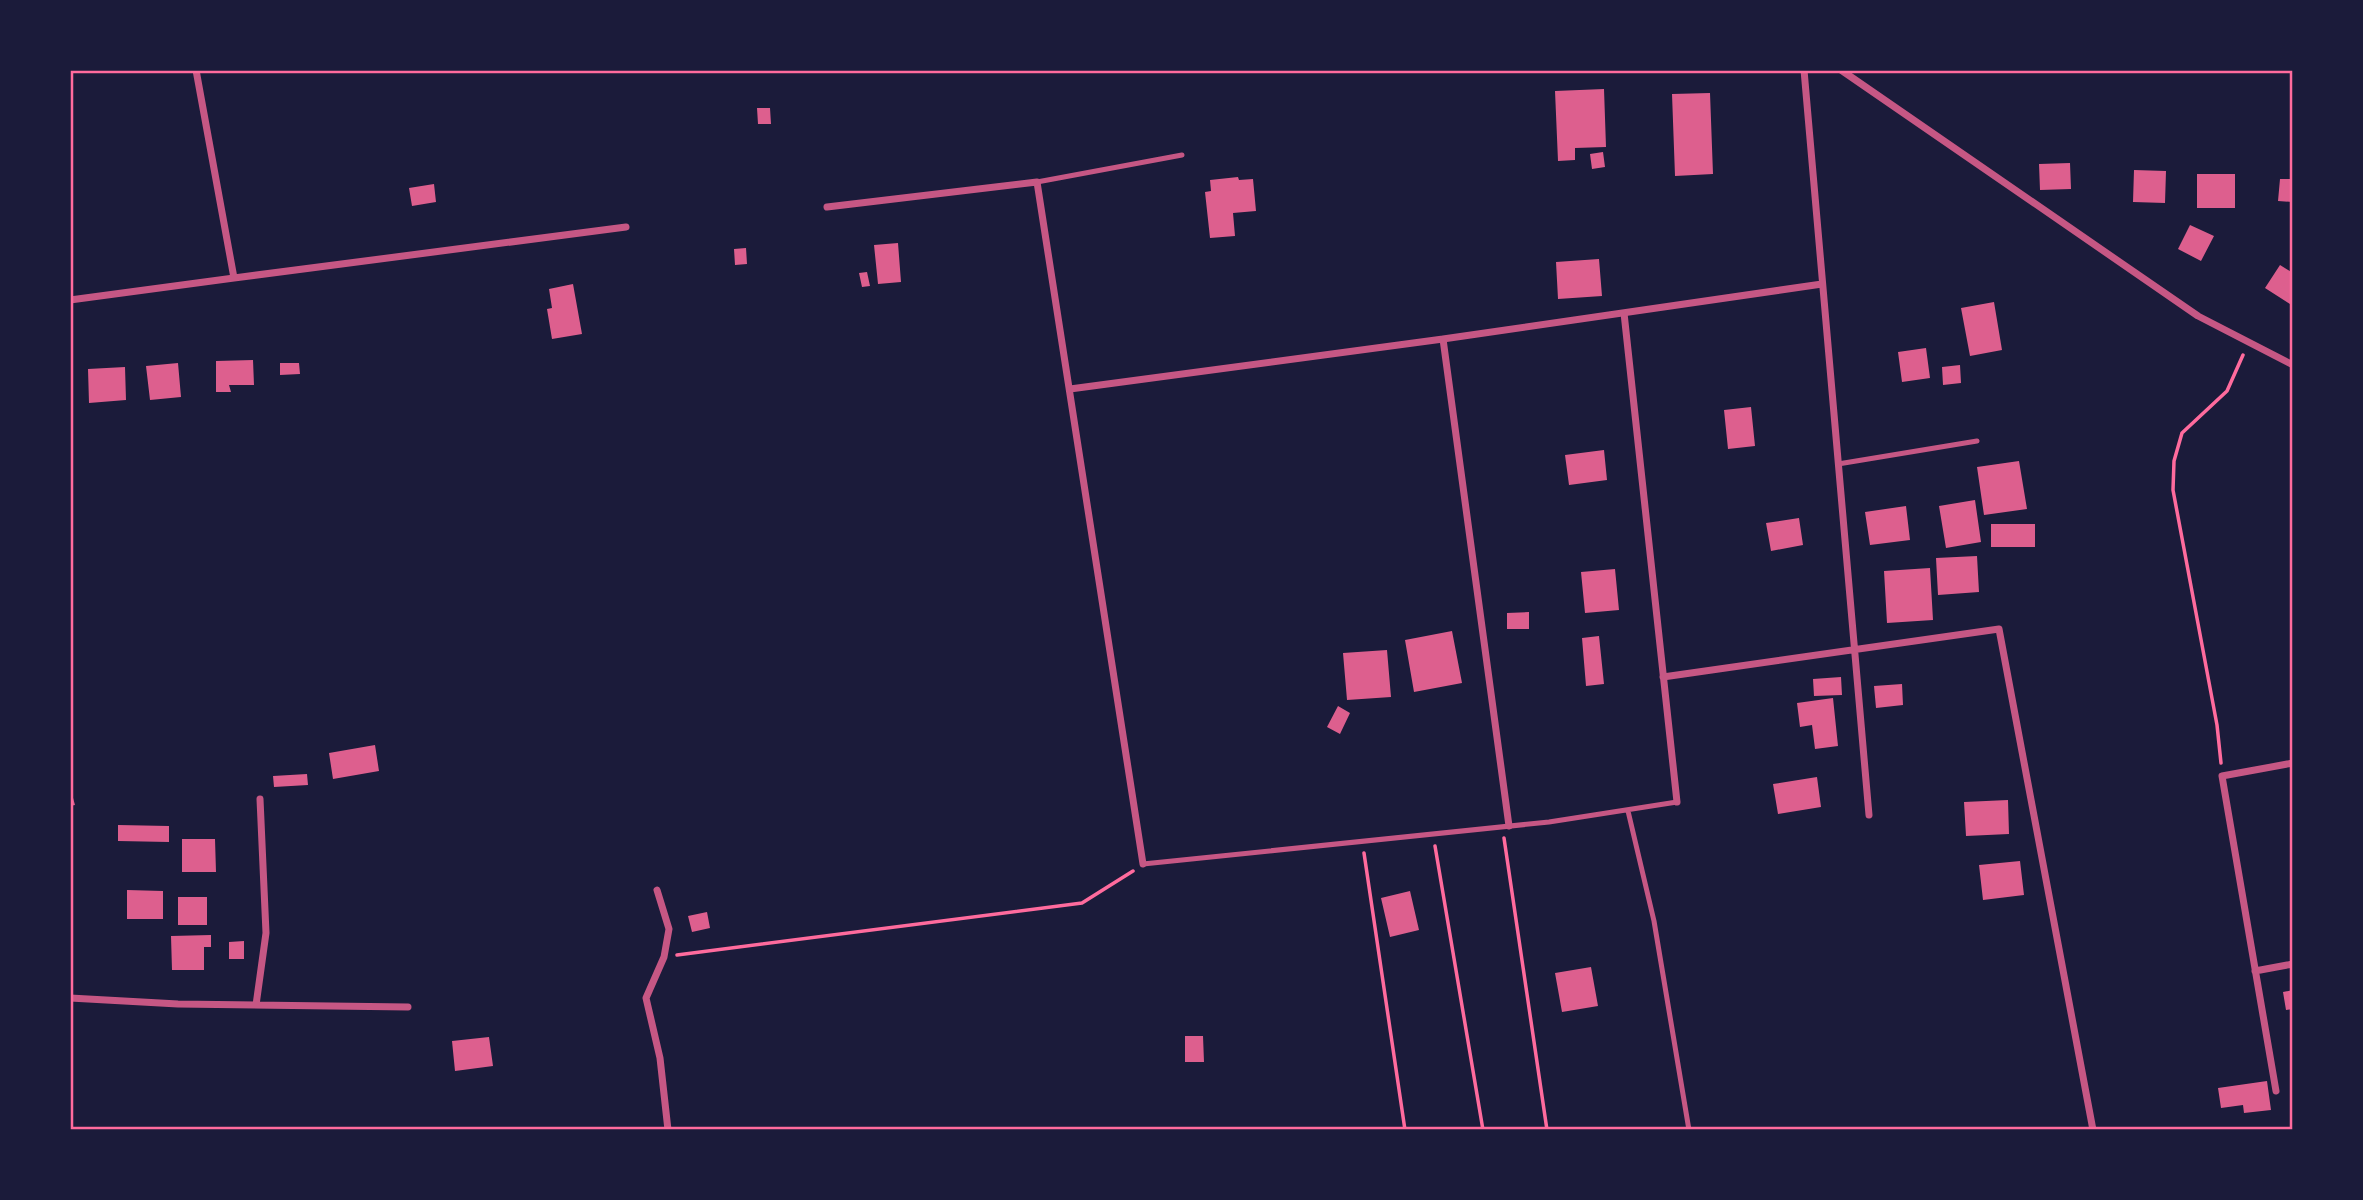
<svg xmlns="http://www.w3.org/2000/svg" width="2363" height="1200" viewBox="0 0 2363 1200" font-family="'Work Sans',sans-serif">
	<rect width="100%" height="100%" fill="#1b1b3a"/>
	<!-- building -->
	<path fill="#dd5f8e" d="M1604 89 1606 147 1575 148V160L1558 161 1555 91Z
		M1710 93 1713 174 1675 176 1672 94Z
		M757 108H770L771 124H758Z
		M1603 152 1605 167 1592 169 1590 154Z
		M2070 163 2071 189 2040 190 2039 164Z
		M2134 170 2166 171 2165 203 2133 202Z
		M2197 174H2235V208H2197Z
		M1238 177 1239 180 1253 179 1256 211 1233 213 1235 236 1210 238 1205 192 1211 191 1210 180Z
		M2280 179H2293V202L2278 201Z
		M434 184 436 202 412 206 409 188Z
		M2190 225 2214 236 2201 261 2178 249Z
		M898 243 901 282 878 284 874 245Z
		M746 248 747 264 735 265 734 249Z
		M1599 259 1602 296 1558 299 1556 262Z
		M2280 265 2293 273V300L2290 304 2265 288Z
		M867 272 870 286 862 287 859 273Z
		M573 284 582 334 552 339 547 309 552 308 549 289Z
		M1994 302 2002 350 1970 356 1961 308Z
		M1926 348 1930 378 1902 382 1898 352Z
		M253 360 254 385H229L231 392H216V361Z
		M178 363 181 397 150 400 146 366Z
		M280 363H299L300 374 280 375Z
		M1960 365 1961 383 1943 385 1942 367Z
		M125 367 126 400 89 403 88 369Z
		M1751 407 1755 446 1728 449 1724 410Z
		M1604 450 1607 480 1569 485 1565 455Z
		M2019 461 2027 509 1984 515 1977 467Z
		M1975 500 1981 542 1946 548 1939 506Z
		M1906 506 1910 540 1870 545 1865 512Z
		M1799 518 1803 545 1771 551 1766 523Z
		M1991 524H2035V547H1991Z
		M1977 556 1979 592 1938 595 1936 558Z
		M1930 568 1933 620 1887 623 1884 571Z
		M1615 569 1619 610 1585 613 1581 572Z
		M1529 612V629H1507V613Z
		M1452 631 1462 683 1414 692 1405 640Z
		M1599 636 1604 684 1586 686 1582 638Z
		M1387 650 1391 697 1347 700 1343 653Z
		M1841 677 1842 695 1814 696 1813 679Z
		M1902 684 1903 705 1876 708 1874 686Z
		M1833 698 1838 746 1815 749 1812 725 1800 727 1797 703Z
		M1338 706 1350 713 1340 734 1327 727Z
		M375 745 379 771 333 779 329 753Z
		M307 774 308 785 274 787 273 776Z
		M1817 777 1821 807 1778 814 1773 784Z
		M70 787 75 805 70 806Z
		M2008 800 2009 834 1966 836 1964 802Z
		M118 825 169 826V842L118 841Z
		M182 839H215L216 872H182Z
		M2020 861 2024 895 1983 900 1979 865Z
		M127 890 163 891V919H127Z
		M1410 891 1419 930 1390 937 1381 898Z
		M178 897H207V925H178Z
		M707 912 710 928 692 932 688 916Z
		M211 935V947H204V970H172L171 936Z
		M244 941V959H229V942Z
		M1591 967 1598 1006 1562 1012 1555 973Z
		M2293 990V1009L2286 1010 2283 992Z
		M1185 1036H1203L1204 1062H1185Z
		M489 1037 493 1066 455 1071 452 1041Z
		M2267 1081 2271 1110 2244 1113 2243 1105 2221 1108 2218 1088Z"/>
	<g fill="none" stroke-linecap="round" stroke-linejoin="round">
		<!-- path -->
		<path stroke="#ff6b9d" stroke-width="3.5" d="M2221 763 2217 725 2173 490 2174 461 2182 433 2227 391 2243 355
			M1504 838 1547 1130
			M1435 846 1483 1130
			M1364 853 1405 1130
			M677 955 1082 903 1133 871"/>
		<!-- service -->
		<path stroke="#c65784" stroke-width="5" d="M1037 182 1182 155
			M1838 464 1977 441
			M1628 811 1654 921 1689 1130
			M1143 864 1549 822 1677 802"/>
		<!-- minor -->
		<path stroke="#c65784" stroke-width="7" d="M196 70 234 278 626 227
			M1804 70 1869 815
			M1841 70 2198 316 2293 365
			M827 207 1037 182 1143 864
			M70 300 234 278
			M1624 313 1677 802
			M1443 339 1509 826
			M1070 389 1443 339 1822 284
			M1663 677 1999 629 2093 1130
			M657 890 669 929 664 957 646 998 660 1058 668 1130
			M2255 971 2293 964
			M70 998 178 1004 408 1007
			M256 1005 266 933 260 799
			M2276 1091 2222 776 2293 763"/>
	</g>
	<!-- border -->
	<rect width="2363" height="1200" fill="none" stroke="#1b1b3a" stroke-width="144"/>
	<rect x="72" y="72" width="2219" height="1056" fill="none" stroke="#ff6b9d" stroke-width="2.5"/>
</svg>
